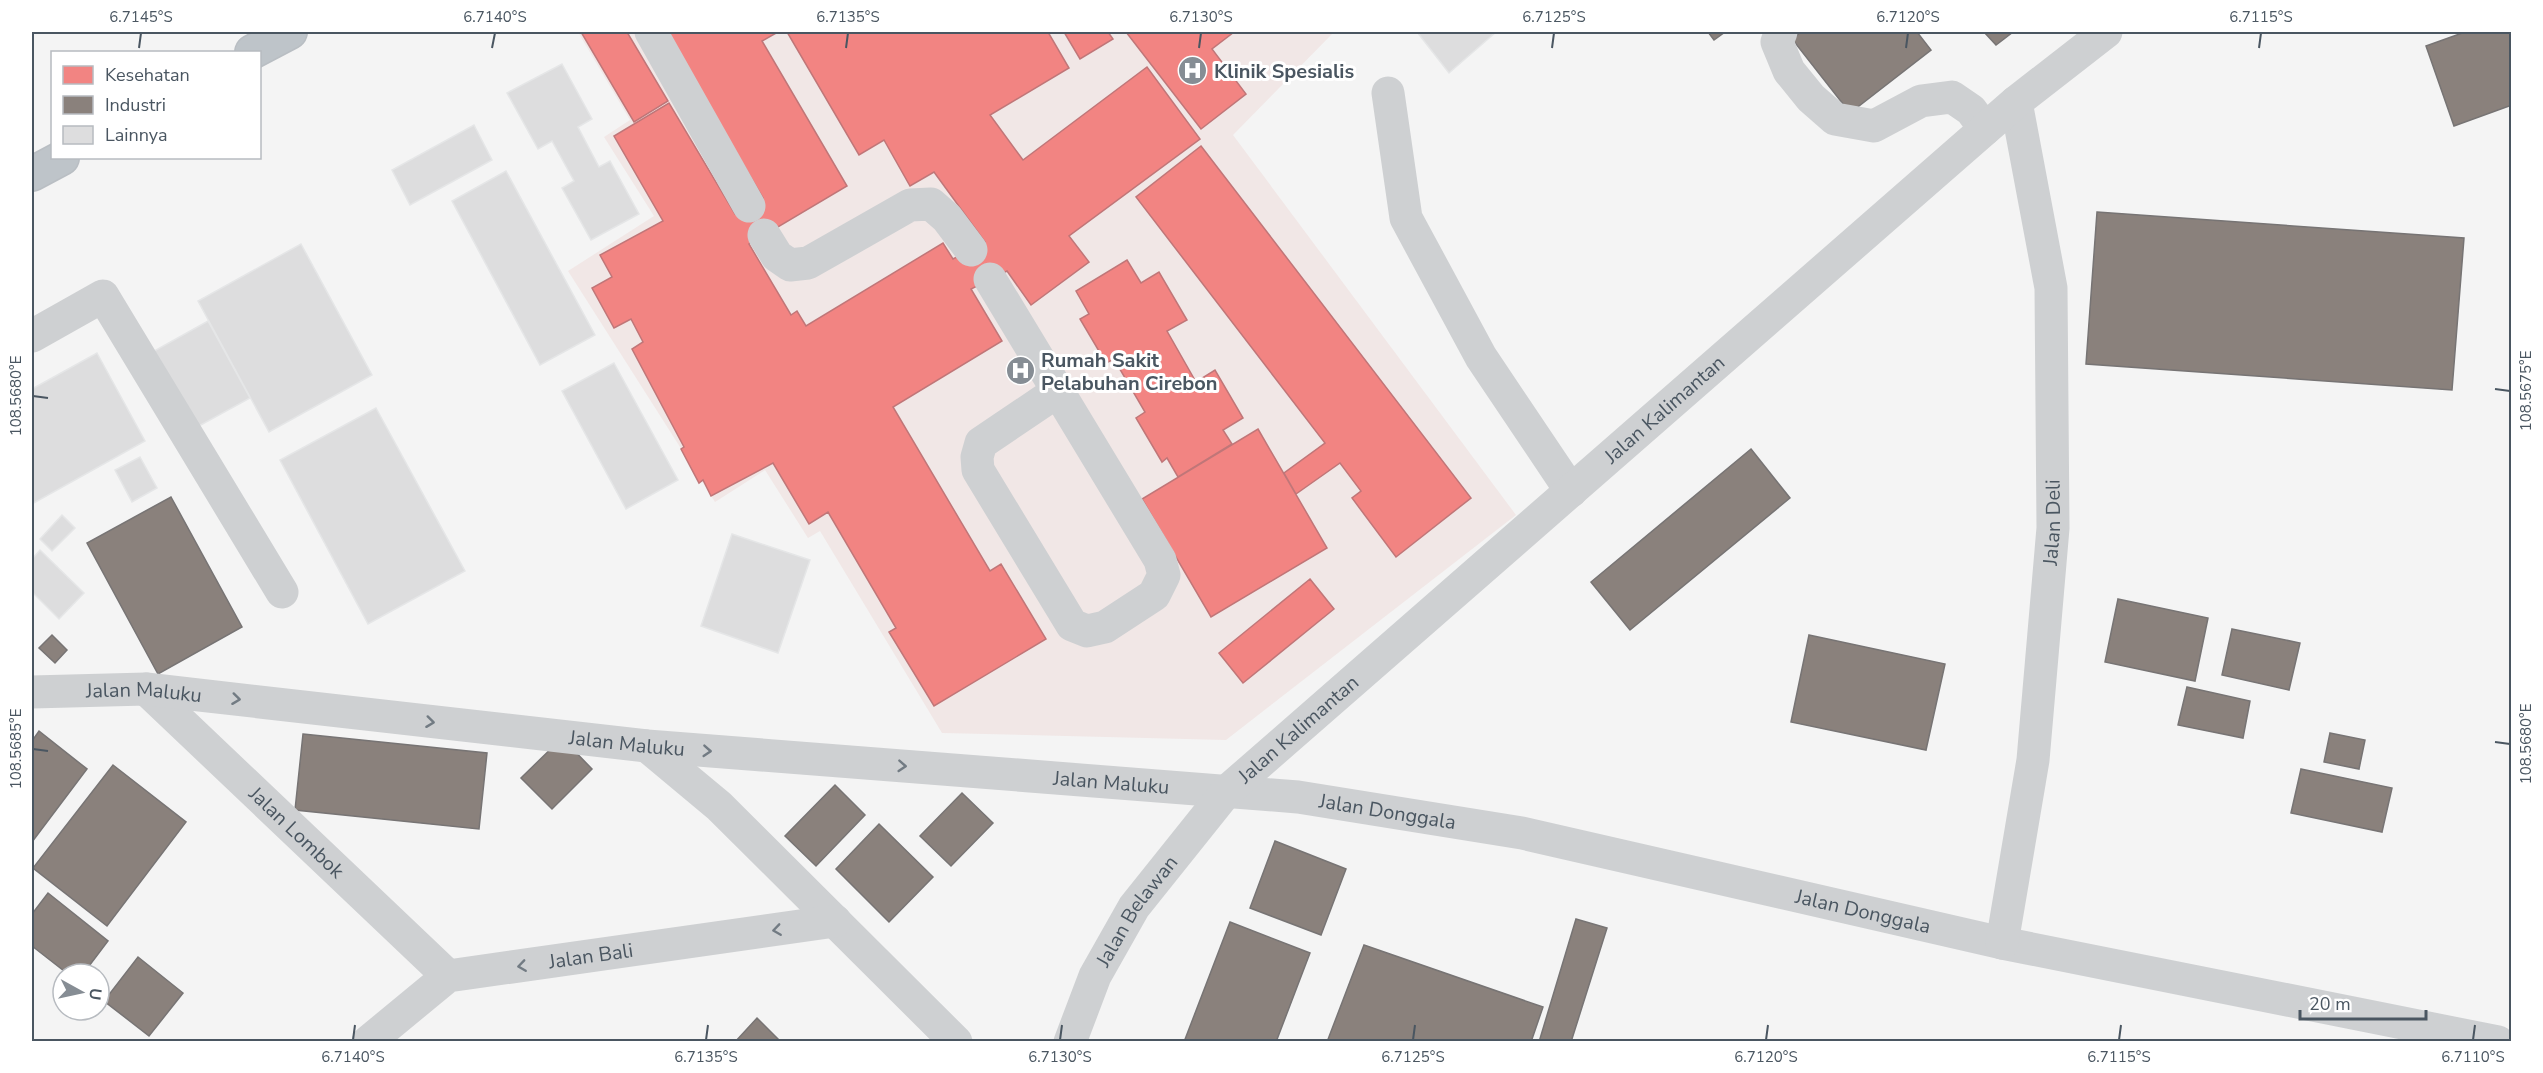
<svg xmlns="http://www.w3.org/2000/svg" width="2543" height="1073" viewBox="0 0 2543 1073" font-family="'Nunito Sans',sans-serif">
	<rect width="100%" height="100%" fill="#f4f4f4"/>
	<!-- medical -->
	<path fill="#f1e7e6" d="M578 32H1334L1233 135 1516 515 1226 740 942 733 820 531 808 538 765 470 715 502 568 271 654 216 604 137 630 120Z"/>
	<!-- health -->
	<path fill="#f28482" stroke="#c07678" stroke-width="1.5" d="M581 32H627L668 101 634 122Z
		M665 32H778L762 41 847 186 749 244 791 315 797 311 806 326 943 243 953 259 985 242 934 172 910 186 884 140 859 155 787 32H1048L1069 68 990 115 1023 160 1147 67 1200 139 1069 236 1089 262 1031 305 1007 271 971 289 1002 341 893 407 990 571 1001 564 1046 639 934 706 889 632 896 628 828 512 809 524 773 463 711 496 703 480 699 483 681 449 684 447 632 349 643 342 631 319 614 328 592 288 612 277 600 255 663 221 614 136 669 103 735 214 763 198Z
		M1064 32H1108L1113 39 1080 59Z
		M1126 32H1234L1212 49 1246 94 1201 129Z
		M1201 146 1471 498 1396 557 1352 498 1361 491 1340 463 1296 494 1284 473 1325 443 1136 197Z
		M1127 260 1141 283 1159 272 1187 320 1167 331 1196 382 1215 370 1243 418 1223 430 1232 444 1178 477 1167 458 1162 462 1136 418 1145 412 1114 359 1106 363 1080 319 1089 314 1076 291Z
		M1258 429 1327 548 1211 617 1142 499Z
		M1310 579 1334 609 1243 683 1219 653Z"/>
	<!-- industry -->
	<path fill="#8a817c" stroke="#777474" stroke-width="1.5" d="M1708 32H1725L1714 40Z
		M1801 32H1917L1931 50 1850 113 1792 39Z
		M1984 32H2013L1996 45Z
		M2465 32H2512V105L2454 126 2426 46Z
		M2097 212 2464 238 2452 390 2086 364Z
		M1751 449 1790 498 1630 630 1591 582Z
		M171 497 242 627 158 674 87 543Z
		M2118 599 2208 618 2195 681 2105 662Z
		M2232 629 2300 643 2289 690 2222 675Z
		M52 635 67 650 55 663 39 648Z
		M1809 635 1945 664 1926 750 1791 722Z
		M2187 687 2250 701 2243 738 2178 725Z
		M39 731 87 769 32 842V741Z
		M2330 733 2365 740 2359 769 2324 762Z
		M303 734 487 753 479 829 295 810Z
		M562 738 592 769 552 809 521 778Z
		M113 765 186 822 107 926 33 868Z
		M2301 769 2392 788 2382 832 2291 813Z
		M835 785 865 815 816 866 785 836Z
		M962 793 993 823 951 866 920 836Z
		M879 824 933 877 889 922 836 869Z
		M1275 841 1346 869 1321 935 1250 908Z
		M48 893 108 941 83 974H68L32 946V914Z
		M1576 919 1607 928 1571 1042H1539Z
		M1230 922 1310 953 1276 1042H1184Z
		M1364 945 1543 1007 1531 1042H1327Z
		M138 957 183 993 149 1036 104 1001Z
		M757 1018 781 1042H735Z"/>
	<!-- building -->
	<path fill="#ddddde" stroke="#e5e6e7" stroke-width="1.5" d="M1417 32H1496L1449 73Z
		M562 64 592 119 578 127 599 167 610 161 639 214 591 240 562 188 574 181 552 141 538 149 507 93Z
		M474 125 492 160 410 205 392 170Z
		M506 171 595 335 540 365 452 201Z
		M301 244 372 375 269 432 198 301Z
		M208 321 250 398 188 432 147 355Z
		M97 353 145 441 32 504V389Z
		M614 363 678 480 626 509 562 391Z
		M376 408 465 571 368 624 280 460Z
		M140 457 157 488 132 502 115 470Z
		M62 515 75 528 52 551 40 539Z
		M732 534 810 560 778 653 701 626Z
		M40 550 84 593 59 619 32 592V559Z"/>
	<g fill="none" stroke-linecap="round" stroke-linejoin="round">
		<defs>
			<path id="highway" d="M252 52 290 32
				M32 174 62 158"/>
		</defs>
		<!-- highway casing -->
		<use href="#highway" stroke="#b9bec3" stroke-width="36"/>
		<!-- minor -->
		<g stroke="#ced0d2" stroke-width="33">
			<path d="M651 32 749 206"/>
			<path d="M1781 32 1777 42 1789 71 1811 98 1835 119 1874 126 1921 101 1952 97 1971 110 1985 129"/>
			<path d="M1388 93 1406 218 1481 357 1571 491"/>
			<path d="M764 235 777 256 790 265 808 263 910 205 931 204 947 218 971 250"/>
			<path d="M990 279 1160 560 1164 575 1154 595 1105 627 1087 631 1072 625 978 470 977 457 981 443 1058 391"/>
			<path d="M32 336 103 296 282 592"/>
			<path id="s1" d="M146 689 448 976"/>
			<path id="s2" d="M32 692 146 689 647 746 1298 797 1522 833 2002 943 2498 1042"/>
			<path d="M647 746 719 806 956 1042"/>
			<path id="s3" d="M2002 943 2033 760 2053 528 2051 288 2016 102"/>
			<path id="s4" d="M368 1042 448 976 835 921"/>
			<path id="s5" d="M1070 1042 1095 976 1134 907 1226 792 2016 102 2106 32"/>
		</g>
		<!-- highway -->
		<use href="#highway" stroke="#bec4c9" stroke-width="33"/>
	</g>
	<!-- one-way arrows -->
	<defs><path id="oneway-chevron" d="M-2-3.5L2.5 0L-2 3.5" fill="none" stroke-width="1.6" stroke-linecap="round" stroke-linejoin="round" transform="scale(1.5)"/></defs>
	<g stroke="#727b83">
		<use href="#oneway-chevron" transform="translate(236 699) rotate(7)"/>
		<use href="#oneway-chevron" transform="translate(430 722) rotate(7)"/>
		<use href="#oneway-chevron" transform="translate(707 751) rotate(4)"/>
		<use href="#oneway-chevron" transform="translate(902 766) rotate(4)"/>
		<use href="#oneway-chevron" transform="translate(777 930) rotate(172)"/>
		<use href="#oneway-chevron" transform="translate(522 966) rotate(172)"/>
	</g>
	<!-- ticks -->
	<path fill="none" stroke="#4a5661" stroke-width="2" d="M139 48 141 33M492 48 495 33M846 48 848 33M1199 48 1201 33M1552 48 1554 33M1906 48 1908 33M2259 48 2261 33M2495 389 2510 391M33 396 48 398M2495 742 2510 744M33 749 48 751M353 1040 355 1025M706 1040 708 1025M1060 1040 1062 1025M1413 1040 1415 1025M1766 1040 1768 1025M2119 1040 2121 1025M2473 1040 2475 1025"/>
	<!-- icons -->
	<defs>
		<symbol id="hospital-disc" viewBox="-11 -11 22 22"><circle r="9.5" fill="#868d94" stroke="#fff"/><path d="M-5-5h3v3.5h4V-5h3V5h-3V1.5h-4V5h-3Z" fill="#fff"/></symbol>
	</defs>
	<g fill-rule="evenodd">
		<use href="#hospital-disc" x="1176" y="54" width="33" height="33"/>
		<use href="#hospital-disc" x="1004" y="354" width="33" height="33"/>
	</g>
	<g text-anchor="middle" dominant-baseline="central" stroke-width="6" stroke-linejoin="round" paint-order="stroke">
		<!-- poi labels -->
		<g font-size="20" font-weight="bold" fill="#4a5661" stroke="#fff" text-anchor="start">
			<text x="1214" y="71">Klinik Spesialis</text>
			<text x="1041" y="360">Rumah Sakit<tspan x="1041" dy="23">Pelabuhan Cirebon</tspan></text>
		</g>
		<!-- street labels -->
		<g font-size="20" fill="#4a5661" stroke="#fff">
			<text stroke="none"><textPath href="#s5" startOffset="879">Jalan Kalimantan</textPath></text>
			<text stroke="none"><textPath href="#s3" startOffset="424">Jalan Deli</textPath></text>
			<text stroke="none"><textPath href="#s2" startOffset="112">Jalan Maluku</textPath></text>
			<text stroke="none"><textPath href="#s5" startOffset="393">Jalan Kalimantan</textPath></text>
			<text stroke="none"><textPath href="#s2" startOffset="598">Jalan Maluku</textPath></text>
			<text stroke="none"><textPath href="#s2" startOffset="1084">Jalan Maluku</textPath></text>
			<text stroke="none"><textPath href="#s2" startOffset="1362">Jalan Donggala</textPath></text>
			<text stroke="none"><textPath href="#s1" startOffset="208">Jalan Lombok</textPath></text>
			<text stroke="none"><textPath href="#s5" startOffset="148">Jalan Belawan</textPath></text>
			<text stroke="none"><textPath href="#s2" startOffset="1848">Jalan Donggala</textPath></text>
			<text stroke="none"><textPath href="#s4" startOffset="248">Jalan Bali</textPath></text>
		</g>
	</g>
	<!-- border -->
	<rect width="2543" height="1073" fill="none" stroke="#ffffff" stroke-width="66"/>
	<!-- legend -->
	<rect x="51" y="51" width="210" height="108" fill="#ffffff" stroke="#b7bbc0" stroke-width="1.5"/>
	<rect x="63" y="66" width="30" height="18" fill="#f28482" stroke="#b7bbc0" stroke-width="1.5"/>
	<text x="105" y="81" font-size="18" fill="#4a5661">Kesehatan</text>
	<rect x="63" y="96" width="30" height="18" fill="#8a817c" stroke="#b7bbc0" stroke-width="1.5"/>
	<text x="105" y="111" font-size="18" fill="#4a5661">Industri</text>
	<rect x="63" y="126" width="30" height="18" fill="#ddddde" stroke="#b7bbc0" stroke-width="1.5"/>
	<text x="105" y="141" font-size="18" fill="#4a5661">Lainnya</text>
	<!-- north arrow -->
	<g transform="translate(81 992) rotate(98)"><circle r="28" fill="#ffffff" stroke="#b7bbc0" stroke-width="1.5"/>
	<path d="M0-4.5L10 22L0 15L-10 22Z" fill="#868d94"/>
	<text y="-9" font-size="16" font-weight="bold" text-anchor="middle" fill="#4a5661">U</text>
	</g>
	<!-- scale -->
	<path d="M2300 1010v9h126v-9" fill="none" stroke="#4a5661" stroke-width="3"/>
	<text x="2309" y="1010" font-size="18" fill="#4a5661" stroke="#ffffff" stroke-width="4.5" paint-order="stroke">20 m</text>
	<rect x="33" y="33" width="2477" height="1007" fill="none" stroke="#4a5661" stroke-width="2"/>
	<g font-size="15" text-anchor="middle" fill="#4a5661">
		<text x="141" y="22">6.7145°S</text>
		<text x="495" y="22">6.7140°S</text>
		<text x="848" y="22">6.7135°S</text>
		<text x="1201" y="22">6.7130°S</text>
		<text x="1554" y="22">6.7125°S</text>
		<text x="1908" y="22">6.7120°S</text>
		<text x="2261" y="22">6.7115°S</text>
		<text transform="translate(2526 391) rotate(-90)" y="5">108.5675°E</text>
		<text transform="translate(16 396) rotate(-90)" y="5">108.5680°E</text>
		<text transform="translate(2526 744) rotate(-90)" y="5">108.5680°E</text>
		<text transform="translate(16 749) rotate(-90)" y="5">108.5685°E</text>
		<text x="353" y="1062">6.7140°S</text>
		<text x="706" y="1062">6.7135°S</text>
		<text x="1060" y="1062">6.7130°S</text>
		<text x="1413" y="1062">6.7125°S</text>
		<text x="1766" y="1062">6.7120°S</text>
		<text x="2119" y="1062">6.7115°S</text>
		<text x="2473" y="1062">6.7110°S</text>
	</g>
</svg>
